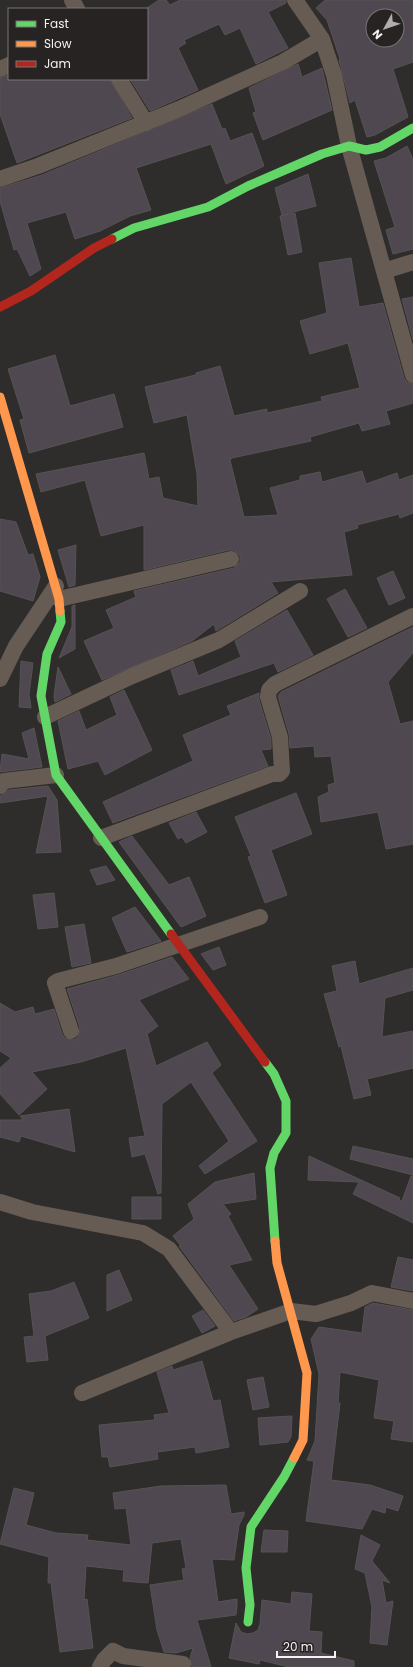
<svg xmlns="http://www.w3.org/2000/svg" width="413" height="1667" viewBox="0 0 413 1667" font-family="Poppins,sans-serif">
	<rect width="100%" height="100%" fill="#2f2d2c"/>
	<!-- building -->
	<path fill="#4f4850" stroke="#555353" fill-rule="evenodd" d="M159 0H166L170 5 180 0H286V3L268 12 288 48 256 64 240 28 225 35 219 24 184 40 186 43 178 48 198 90 150 111 130 79H147V8Z
		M325 0H413V62L393 69 408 117 375 135 367 137 355 100 350 103 339 60 340 59 327 20 316 8ZM373 16H397V40H373Z
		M298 64 302 77 322 68 332 110 263 140 253 113 256 112 249 88Z
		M9 75V79H110L132 118 17 163 0 114V78Z
		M212 104 222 129 225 128 230 141 252 133 264 166 226 184 211 144 136 168 151 210 130 216 100 231 75 239 66 212 27 223 41 269 30 276 17 249 14 250 0 201V188L42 175Z
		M407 146 413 159V249L393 254 386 230 395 227 374 161 386 158Z
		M308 174 316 206 282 215 275 188Z
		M295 213 302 252 288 255 280 216Z
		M351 258 359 307 383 303 404 378 407 382 413 384V403L386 411 390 424 362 431 359 423 310 437 311 441 232 458 230 460 244 517 278 515 270 488 300 480V476L320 472 322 482 362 471 366 484 397 473 399 480 413 475V513L400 518 399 514 357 525 358 528 344 532 352 575 271 582 278 593 216 631 214 624 192 641 102 680 84 641 114 628 106 610 136 597 134 591 234 568 240 562V556L234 550H229L144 570V525L101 536 85 480 41 492 36 474 144 453 149 479 159 477 163 498 198 506 197 474 187 415 154 423 145 387 196 375V373L220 366 234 416 267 409V413L322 401 321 397 360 388 348 343 310 354 300 321 327 313 319 263Z
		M413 297V340L402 299Z
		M55 355 70 406 114 394 123 427 29 453 20 420 24 419 8 369Z
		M0 519 16 522 28 555 33 554 40 577 33 601 0 591Z
		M76 545 75 585 69 587 58 550Z
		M393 571 405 598 389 605 377 578Z
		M345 589 367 628 348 637 327 599Z
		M75 605V649L59 658 72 627V606Z
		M287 610 313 655 278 672 274 663 179 695 171 670 193 661 198 676 241 657 235 641Z
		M413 627V653L388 682 400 724 413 721V844L386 849 378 812 321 822 318 797 329 792 328 785 335 783 331 756 315 757 314 746 290 748 289 734 278 696 281 692Z
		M21 661 33 663 29 694 31 708 19 707Z
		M58 667 71 694 55 702 54 696Z
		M124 690 152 750 105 775 98 761 68 769 58 721 79 711 86 730 117 715 110 697Z
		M259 693V700L271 739V749L261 750 268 766 113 823 103 802 193 761 183 735 231 715 227 706Z
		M34 728 42 767 0 772 2 754 29 759 22 733Z
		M48 786 57 800 61 852 36 853 48 796 0 803V799L1 795 9 790Z
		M296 793 312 834 271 850 287 895 265 903 248 857 251 856 235 817Z
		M196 812 207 832 186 843 182 837 178 839 169 823Z
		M132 836 169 885 189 877 206 916 181 927 119 842Z
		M106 866 115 880 97 885 90 870Z
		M54 893 58 927 38 929 33 895Z
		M135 907 161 941 127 952 112 918Z
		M84 924 91 963 72 967 65 927Z
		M219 947 226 965 213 970 201 954Z
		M172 957 189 979 139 1000 158 1026 147 1034 156 1066 207 1042 221 1065 212 1073 257 1141 205 1174 199 1166 229 1141 191 1082 162 1104 161 1193 158 1194 145 1154 132 1157 129 1138 145 1136 126 1048 81 1062 32 1072 47 1089 19 1115 0 1094V1068L11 1058 0 1051V1003L15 1012 33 1007 35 1014 54 1009 62 1034 65 1038 74 1040 78 1037 80 1028 67 989 118 975Z
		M355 961 359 984 413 968V990L385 998 382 1037 413 1031V1068L367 1079 371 1095 354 1099 341 1046 339 1047 324 994 337 991 332 966Z
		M69 1109 75 1152 21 1136 19 1142 0 1137V1120H23L20 1116Z
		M353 1146 413 1159V1175L350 1159Z
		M309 1156 400 1198 399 1200 402 1201 411 1176H413V1223L353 1194 359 1182 308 1180Z
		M254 1173 256 1199 223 1204 231 1214 228 1216 252 1260 229 1265 258 1309 246 1317 234 1321 179 1246H181L173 1236 194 1219 188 1204 215 1182Z
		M132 1197H161V1219H132Z
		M398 1257 413 1260V1291L391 1287Z
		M119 1270 132 1300 107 1311V1275Z
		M74 1282 89 1318 45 1336 48 1360 27 1362 24 1337 34 1336 29 1294 51 1291Z
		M373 1303 413 1310V1442L391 1439 394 1421 374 1418 379 1380 340 1372 338 1403H340L331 1480 370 1485 403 1496 398 1511 386 1507 385 1513 372 1509 362 1529 306 1521 314 1461 307 1460 315 1441 319 1374 311 1339 319 1327 362 1333 365 1307Z
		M203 1310 215 1326 202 1333 192 1316Z
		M202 1361 213 1401 220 1400 229 1447 196 1453 195 1447 157 1452 158 1459 110 1467 108 1457H102L99 1425 155 1420 154 1415 169 1413 157 1372 172 1366 173 1370Z
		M263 1377 269 1407 253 1410 247 1380Z
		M292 1416 291 1437 288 1442 260 1445 258 1418Z
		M226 1485 231 1514 244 1512V1515L239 1525 234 1560 212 1559 218 1602 237 1599V1605L236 1615 197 1620 211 1667H192L190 1658 193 1648 176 1653 164 1652 157 1630 150 1585 184 1580 182 1569 186 1568 181 1539 152 1543 148 1583 123 1581 124 1570 86 1566 84 1600 87 1599 93 1648 60 1652 51 1583H48L49 1557 0 1544 14 1488 34 1493 26 1525 56 1533 88 1535 87 1540 131 1545 126 1508 115 1509 113 1493 161 1486Z
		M264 1530 288 1531 287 1552H261Z
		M361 1535 380 1545 372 1561 390 1583 382 1580 386 1603 393 1601 387 1645 370 1643 372 1607 365 1573 355 1569Z
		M292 1592 312 1594 309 1631 322 1632 321 1653 354 1661V1667H289L260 1660 259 1664 229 1658 236 1623 241 1632 247 1634 253 1633 258 1630 260 1624 262 1600 291 1604Z"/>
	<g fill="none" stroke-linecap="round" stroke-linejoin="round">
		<!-- street -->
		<path stroke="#675c54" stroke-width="16" d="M72 0 77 9
			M295 0 322 39 334 75 349 146 413 375
			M0 69 9 65
			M119 79 146 123
			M0 179 38 166 179 109 283 62 322 39
			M384 271 413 262
			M59 599 231 559
			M0 679 16 646 56 586
			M45 717 132 676 219 640 300 591
			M0 786 4 781 56 775
			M101 838 272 774H279L282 771 280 737 268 697 269 690 275 684 413 616
			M71 1031 55 983 58 981 116 966 260 917
			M0 1202 32 1212 143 1233 169 1249 231 1332
			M82 1393 231 1332 291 1311 316 1314 351 1303 372 1293 413 1301
			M100 1667 104 1660 113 1651 123 1656 183 1664 182 1667"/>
		<!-- fast -->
		<path stroke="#63d668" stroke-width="9" d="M112 239 134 228 208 207 248 186 322 154 349 146 366 150 380 147 413 128
			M60 611 61 622 47 654 41 696 56 775 171 934
			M265 1062 274 1074 286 1101V1133L274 1153 270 1168 275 1241
			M248 1622 250 1605 246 1568 251 1527 284 1477 294 1458"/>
		<!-- slow -->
		<path stroke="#ff974d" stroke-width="9" d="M0 397 59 599 60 611
			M275 1241 277 1263 307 1373 303 1440 294 1458"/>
		<!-- jam -->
		<path stroke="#b3261e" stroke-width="9" d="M0 307 31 291 94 248 112 239
			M171 934 265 1062"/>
	</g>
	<!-- legend -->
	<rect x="8" y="8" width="140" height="72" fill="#262322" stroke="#797675"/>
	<rect x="16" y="21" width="20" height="6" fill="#63d668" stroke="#797675"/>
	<text x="44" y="28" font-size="12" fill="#f5f2f1">Fast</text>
	<rect x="16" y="41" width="20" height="6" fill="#ff974d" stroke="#797675"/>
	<text x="44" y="48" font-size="12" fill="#f5f2f1">Slow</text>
	<rect x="16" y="61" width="20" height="6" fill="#b3261e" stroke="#797675"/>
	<text x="44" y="68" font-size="12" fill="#f5f2f1">Jam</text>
	<!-- north arrow -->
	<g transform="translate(385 28) rotate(230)"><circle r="19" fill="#262322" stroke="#797675"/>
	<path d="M0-3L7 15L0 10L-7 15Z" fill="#b0adac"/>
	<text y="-6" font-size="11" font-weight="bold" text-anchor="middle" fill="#f5f2f1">N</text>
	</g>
	<!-- scale -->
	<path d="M277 1651v6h58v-6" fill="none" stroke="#f5f2f1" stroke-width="2"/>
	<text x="283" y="1651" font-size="12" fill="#f5f2f1" stroke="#262322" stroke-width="3" paint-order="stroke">20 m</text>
</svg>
